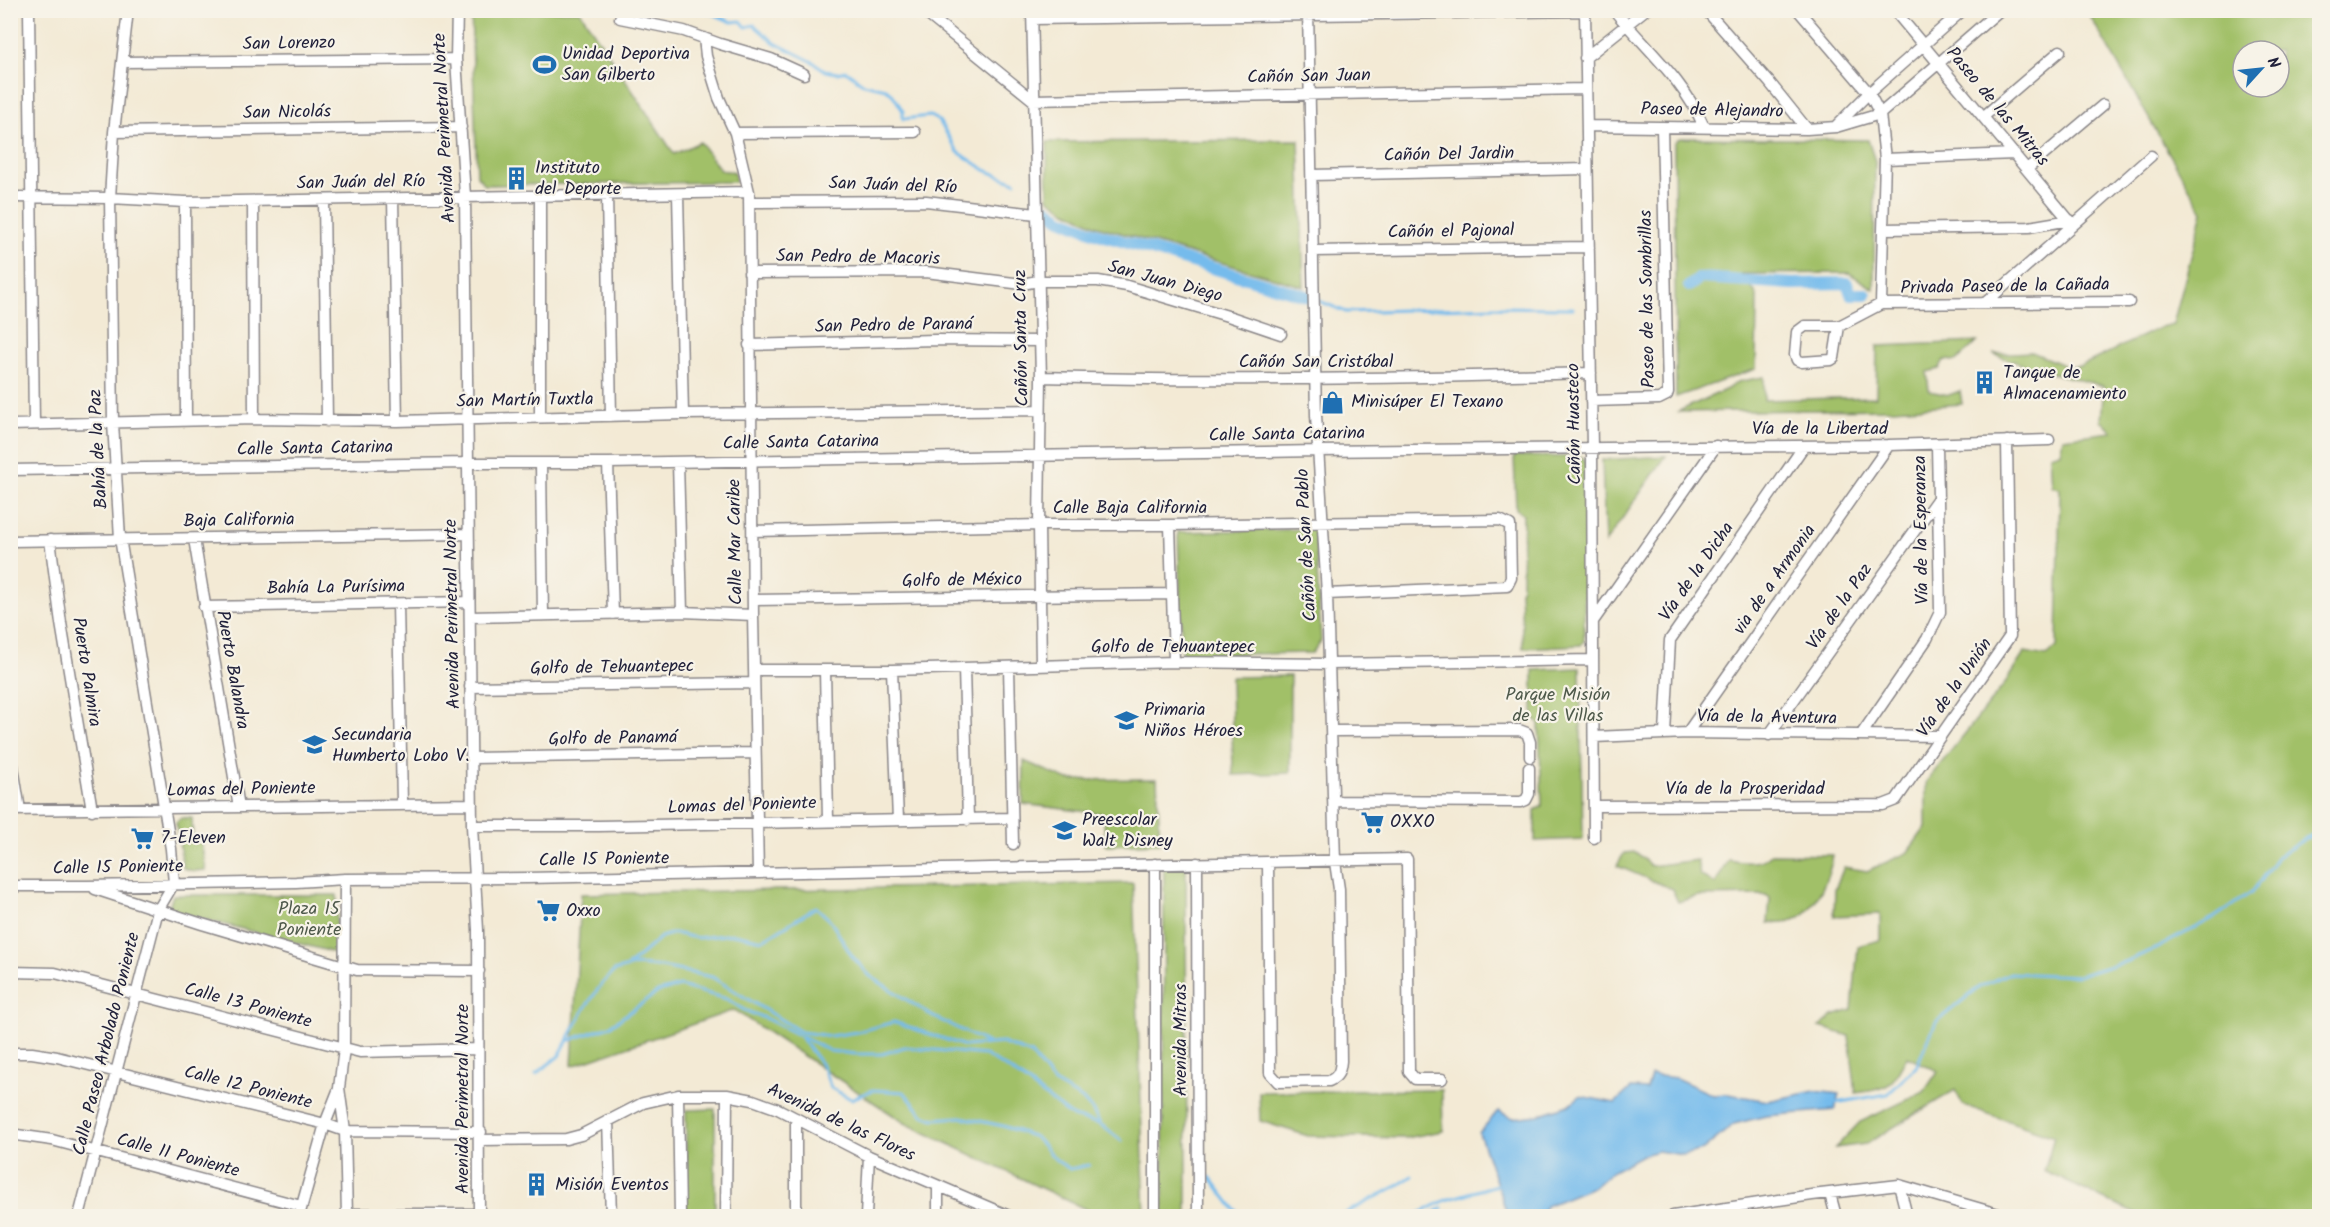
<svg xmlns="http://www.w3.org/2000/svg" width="2330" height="1227" viewBox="0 0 2330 1227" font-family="Kalam,sans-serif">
	<rect width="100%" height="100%" fill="#f7f3e8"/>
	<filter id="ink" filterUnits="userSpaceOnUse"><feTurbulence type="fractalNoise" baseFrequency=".0167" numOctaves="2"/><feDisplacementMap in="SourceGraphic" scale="12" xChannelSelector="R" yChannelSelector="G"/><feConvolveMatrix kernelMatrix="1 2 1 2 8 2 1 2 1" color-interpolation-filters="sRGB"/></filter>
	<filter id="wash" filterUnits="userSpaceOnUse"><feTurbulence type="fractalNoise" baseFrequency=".008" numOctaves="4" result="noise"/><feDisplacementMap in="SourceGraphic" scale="24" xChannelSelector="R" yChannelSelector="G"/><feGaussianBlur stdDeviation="1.35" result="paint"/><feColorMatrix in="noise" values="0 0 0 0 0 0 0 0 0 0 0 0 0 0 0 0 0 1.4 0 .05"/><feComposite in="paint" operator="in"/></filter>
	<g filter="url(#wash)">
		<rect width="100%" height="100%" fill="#f3ead5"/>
		<!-- green -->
		<path fill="#a1c068" stroke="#627152" stroke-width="1.5" fill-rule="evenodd" d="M471 11H580L674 154 700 142 720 170 734 172 736 182 485 185 477 176Z
			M2087 11H2319V1216H2140L2044 1171 2054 1137 1963 1105 1955 1090 1866 1144 1835 1148 1860 1122 1924 1092 1938 1071 1907 1057C1890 1088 1891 1088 1856 1093L1849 1036 1820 1027 1833 1016 1852 1010 1858 946 1880 940V914L1834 916 1835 889 1844 867 1867 871 1907 853 1926 827V782L2003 686 2025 652 2046 656 2057 647 2060 488 2052 486 2050 455 2060 452 2063 438 2112 432 2101 420 2104 386 2035 369 1993 354 2032 352 2068 367 2081 366 2161 327 2173 324 2203 212ZM2243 51H2279V87H2243Z
			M1680 138 1868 140 1875 161 1874 289 1849 273 1742 274 1757 295 1756 369 1676 397 1674 143Z
			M1299 140 1304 287 1097 226 1067 211 1048 198 1047 142Z
			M1977 342 1956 361 1944 360 1939 369 1927 372 1929 391 1949 395 1960 391 1962 404 1893 409 1677 412 1727 389 1737 382 1764 377V400L1876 397 1877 346Z
			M1514 456 1582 457 1586 464 1584 641 1581 645 1523 648 1520 590 1522 587 1523 515 1516 509Z
			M1666 456 1605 543 1602 460Z
			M1312 529 1315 533 1321 641 1312 653 1182 655 1178 532Z
			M1580 668 1583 839 1535 841V810L1542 806 1539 723 1533 718V670Z
			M1290 676V773L1233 775 1231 677Z
			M1024 761 1068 780 1157 779 1160 843 1105 845 1104 814 1023 804Z
			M181 818H192L193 842H201L206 870 193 871 183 868 176 822Z
			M1636 852 1651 866 1697 860 1700 875 1715 884 1728 860C1743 862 1760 866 1771 854L1833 855C1830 875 1816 910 1796 919 1789 923 1776 922 1768 923L1770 898 1766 895 1698 896 1678 902 1672 889 1617 866 1624 853Z
			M1164 864H1186L1187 1216H1163Z
			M1133 883 1145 1216H1100L905 1123 734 1010 572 1066 581 894Z
			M173 895H337L336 953 168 910Z
			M1442 1090 1443 1131 1406 1138 1308 1136 1260 1121 1259 1092Z
			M715 1109V1216H686V1110Z"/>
		<!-- water -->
		<path fill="#75bbec" stroke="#4c6e94" stroke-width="1.5" d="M1651 1075 1676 1078 1713 1095 1728 1094 1768 1101 1815 1091 1839 1094 1835 1110 1766 1116 1734 1124 1703 1150 1683 1155 1658 1151 1642 1155 1611 1172 1595 1186 1546 1206 1540 1216H1508L1479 1133 1498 1111 1513 1118 1538 1115 1569 1105 1580 1096 1615 1103 1631 1088 1647 1089Z"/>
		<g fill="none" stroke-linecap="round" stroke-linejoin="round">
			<!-- stream -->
			<path stroke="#75bbec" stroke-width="3" d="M704 10 732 22 741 21 746 27 754 25 775 43 813 62 826 71 837 73 846 71 864 84 886 89 893 95 903 111V119L930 116 939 121 958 152 987 171 1015 182
				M1317 300 1346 312 1495 307 1573 308
				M628 966 661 937 674 933 697 938 734 934 763 940 816 907 830 920 852 956 870 976 932 1016 988 1043
				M799 1035 822 1065 831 1088 851 1099 873 1090 904 1092 923 1115 934 1119 961 1117 1003 1126 1035 1137 1057 1161 1070 1169 1089 1165
				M567 1041 610 1026 658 992 680 986 727 999 744 1010 767 1019 830 1051 855 1054H882L905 1047 985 1055 1013 1072 1073 1117 1100 1124
				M536 1074 559 1056 585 1008 601 985 614 971 635 965 662 967 712 977 801 1032 830 1036 857 1032 894 1022 965 1046 1002 1043 1031 1054 1054 1083 1082 1099 1093 1111 1100 1124 1122 1141
				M1835 1103 1888 1094 1916 1067 1936 1022 1979 987 2010 973 2078 976 2127 961 2157 948 2215 917 2253 891 2277 857 2306 838 2320 832
				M1210 1177 1240 1216
				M1239 1213 1249 1216
				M1340 1216 1397 1186 1412 1176
				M1414 1216 1446 1200 1500 1184
				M1430 1216 1442 1208"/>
			<!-- canal -->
			<path stroke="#75bbec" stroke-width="12" d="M1047 209 1061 219 1098 234 1313 298
				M1689 286 1700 278 1793 284 1847 283 1851 294H1866"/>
		</g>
	</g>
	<g filter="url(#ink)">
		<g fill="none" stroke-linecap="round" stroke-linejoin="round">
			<defs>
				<path id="minor" d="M29 10 34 424
					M457 10 456 59 465 196 472 826 478 930 479 1216
					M922 10 1033 100 1586 89
					M1032 10 1041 377 1039 525 1041 665
					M1585 10 1592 448 1594 838
					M1614 10C1645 48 1685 81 1704 127
					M1706 10 1770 83 1807 129
					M1798 10 1869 93 1880 114 1885 159 1881 304
					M1894 10 2073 225
					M620 18 684 31 720 44 771 59 804 74
					M1032 19 1585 11
					M704 38 706 56 719 98 735 133 749 192 753 615 758 873
					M1585 58 1645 10
					M122 62 456 59
					M1983 117 2060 51
					M1837 125 1869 93 1963 10
					M1587 126 1807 129 1836 127 1880 114 2000 10
					M114 132 461 127
					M735 133 915 132
					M1885 159 2015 154
					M2027 169 2103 105
					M1312 175 1587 169
					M607 194 611 416
					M678 194 683 414
					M540 195V417
					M10 197 110 198 185 202 749 192
					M393 198 397 421
					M253 201 254 419
					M324 201 327 421
					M185 202 186 421
					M749 202 926 201 1036 214
					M1884 229 2029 227 2070 220
					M1313 251 1589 247
					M749 273 926 272 1022 284 1038 281H1098L1127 286 1231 317 1281 334
					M1985 303 2151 156
					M1881 304 2129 302
					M1805 326H1839L1834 358 1831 360 1802 362 1797 360 1795 355 1797 332Z
					M1839 326 1881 304
					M749 345 935 340 1040 341
					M1041 377C1224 382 1407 378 1591 373
					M1591 401 1659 399 1667 395 1668 392 1662 127
					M10 425 254 419 397 421 683 414 1040 410
					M678 462 682 612
					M541 463 543 615
					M608 463 613 614
					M10 470 468 463H608L1317 451 1889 445 2049 440
					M1170 525 1174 662
					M753 531 1039 525H1170L1500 520 1510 525 1511 578 1507 586 1327 594
					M194 539 239 807
					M50 540 61 623 92 810
					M10 541 468 534
					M753 600 1172 594
					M398 604 402 803
					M204 607 469 602
					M470 617 682 612 753 615
					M1594 620 1716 446
					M1009 667 1013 844
					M964 668 968 820
					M754 670H892L1174 662 1330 664 1593 660
					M825 670 828 820
					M892 670 898 820
					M470 687 754 683
					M1332 731 1519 730 1527 733 1530 742V757
					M1665 733 1670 640 1804 446
					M1687 733 1889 445
					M1769 735 1938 498
					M1861 735 1927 639 1940 612 1937 444
					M1594 737 1687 733 1940 736
					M10 748 20 810
					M473 758 755 753
					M1334 801 1521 802 1526 800 1529 794V768
					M1594 806 1883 805 1896 800 2010 636 2007 441
					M10 810 472 804
					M472 826H599L1012 818
					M1268 862 1270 1073 1278 1082 1329 1081C1338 1077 1340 1072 1341 1061L1339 889 1335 862 1327 594 1316 415 1308 10
					M1197 863 1198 1216
					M1155 864V1216
					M345 879 344 1049 339 1088 345 1131 347 1216
					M10 886H87L296 882 345 879 528 878 1407 859 1409 1072 1415 1079H1442
					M95 889 202 924 357 970 479 971
					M10 972 55 973 360 1052 478 1049
					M10 1053H32L57 1057 325 1124 345 1131 481 1132
					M678 1095 680 1216
					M608 1120 611 1216
					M10 1134 52 1140 301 1206
					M481 1140 566 1139 581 1135 643 1103 678 1095H727L753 1100 778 1109 869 1156 1009 1216
					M1899 1185 1907 1216
					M1830 1194 1836 1216
					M347 1214H479
					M79 1216 158 910 174 883 171 849 120 538 113 423 110 198 114 132 128 10
					M299 1216 325 1124 338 1091
					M726 1216 727 1095
					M796 1216V1118
					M866 1216 869 1156
					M938 1216V1186
					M1673 1216 1812 1195 1899 1185 2005 1216"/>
			</defs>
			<!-- minor casing -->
			<use href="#minor" stroke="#8a8688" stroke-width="13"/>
			<!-- minor -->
			<use href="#minor" stroke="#fff" stroke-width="10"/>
		</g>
	</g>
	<!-- icons -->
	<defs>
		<symbol id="stadium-bare" viewBox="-9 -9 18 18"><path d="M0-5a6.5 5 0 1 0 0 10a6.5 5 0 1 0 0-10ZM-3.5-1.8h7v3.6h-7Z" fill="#1f6fb2" stroke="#f7f3e8" stroke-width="2.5" paint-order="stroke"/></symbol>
		<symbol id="building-bare" viewBox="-9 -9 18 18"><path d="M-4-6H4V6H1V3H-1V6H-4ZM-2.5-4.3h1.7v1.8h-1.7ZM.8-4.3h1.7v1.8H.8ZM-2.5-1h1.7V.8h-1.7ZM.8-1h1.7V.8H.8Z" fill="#1f6fb2" stroke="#f7f3e8" stroke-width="2.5" paint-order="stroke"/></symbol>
		<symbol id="shop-bare" viewBox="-9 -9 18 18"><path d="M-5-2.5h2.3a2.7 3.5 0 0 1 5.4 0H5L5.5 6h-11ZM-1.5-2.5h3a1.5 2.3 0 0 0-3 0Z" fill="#1f6fb2" stroke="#f7f3e8" stroke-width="2.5" paint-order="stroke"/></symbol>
		<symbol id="school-bare" viewBox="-9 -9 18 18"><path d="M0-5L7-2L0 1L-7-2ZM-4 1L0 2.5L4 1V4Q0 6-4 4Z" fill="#1f6fb2" stroke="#f7f3e8" stroke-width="2.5" paint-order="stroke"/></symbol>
		<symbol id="supermarket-bare" viewBox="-9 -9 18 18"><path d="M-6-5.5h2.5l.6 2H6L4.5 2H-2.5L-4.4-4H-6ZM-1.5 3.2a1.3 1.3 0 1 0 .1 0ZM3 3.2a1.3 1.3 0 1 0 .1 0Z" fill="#1f6fb2" stroke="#f7f3e8" stroke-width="2.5" paint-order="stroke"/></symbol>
	</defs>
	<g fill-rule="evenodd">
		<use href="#stadium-bare" x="528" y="48" width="33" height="33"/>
		<use href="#building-bare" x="500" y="162" width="33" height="33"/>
		<use href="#building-bare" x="1968" y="366" width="33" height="33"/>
		<use href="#shop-bare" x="1316" y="386" width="33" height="33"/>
		<use href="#school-bare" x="1110" y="704" width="33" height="33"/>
		<use href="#school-bare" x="298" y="728" width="33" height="33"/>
		<use href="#supermarket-bare" x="1356" y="806" width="33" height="33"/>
		<use href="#school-bare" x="1048" y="814" width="33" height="33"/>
		<use href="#supermarket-bare" x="126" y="822" width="33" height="33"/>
		<use href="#supermarket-bare" x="532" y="894" width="33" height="33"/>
		<use href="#building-bare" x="520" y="1168" width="33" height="33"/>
	</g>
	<g text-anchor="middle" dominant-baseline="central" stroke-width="4.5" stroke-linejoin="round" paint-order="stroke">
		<!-- street labels -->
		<g font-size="18" fill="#22223b" stroke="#f7f3e8">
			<text transform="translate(289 44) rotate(-1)">San Lorenzo</text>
			<text transform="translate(1309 77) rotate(-1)">Cañón San Juan</text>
			<text transform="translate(1997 107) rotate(50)">Paseo de las Mitras</text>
			<text transform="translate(1712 111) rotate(1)">Paseo de Alejandro</text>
			<text transform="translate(287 113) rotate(-1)">San Nicolás</text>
			<text transform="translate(445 128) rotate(-93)">Avenida Perimetral Norte</text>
			<text transform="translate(1449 155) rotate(-1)">Cañón Del Jardin</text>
			<text transform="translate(361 183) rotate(-1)">San Juán del Río</text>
			<text transform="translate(893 186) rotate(2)">San Juán del Río</text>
			<text transform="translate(1451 232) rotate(-1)">Cañón el Pajonal</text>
			<text transform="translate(858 258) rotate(1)">San Pedro de Macoris</text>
			<text transform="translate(1165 282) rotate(15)">San Juan Diego</text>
			<text transform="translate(2005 287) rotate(-1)">Privada Paseo de la Cañada</text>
			<text transform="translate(1648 299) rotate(-91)">Paseo de las Sombrillas</text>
			<text transform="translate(894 326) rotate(-1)">San Pedro de Paraná</text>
			<text transform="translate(1022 338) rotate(-91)">Cañón Santa Cruz</text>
			<text x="1316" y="362">Cañón San Cristóbal</text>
			<text transform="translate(525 401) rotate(-1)">San Martín Tuxtla</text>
			<text transform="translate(1575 424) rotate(-91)">Cañón Huasteco</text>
			<text x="1820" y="429">Vía de la Libertad</text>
			<text transform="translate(1287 435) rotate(-1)">Calle Santa Catarina</text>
			<text transform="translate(801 443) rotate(-1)">Calle Santa Catarina</text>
			<text transform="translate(99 449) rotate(-93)">Bahía de la Paz</text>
			<text transform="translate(315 449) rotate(-1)">Calle Santa Catarina</text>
			<text x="1130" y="508">Calle Baja California</text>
			<text transform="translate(239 521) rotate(-1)">Baja California</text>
			<text transform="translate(1922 530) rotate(-91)">Vía de la Esperanza</text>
			<text transform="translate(736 542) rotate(-91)">Calle Mar Caribe</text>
			<text transform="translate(1307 545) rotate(-93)">Cañón de San Pablo</text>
			<text transform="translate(1697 572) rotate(-55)">Vía de la Dicha</text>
			<text transform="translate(1775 580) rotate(-55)">via de a Armonia</text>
			<text transform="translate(962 581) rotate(-1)">Golfo de México</text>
			<text transform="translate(336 588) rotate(-1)">Bahía La Purísima</text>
			<text transform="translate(1840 607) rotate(-55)">Vía de la Paz</text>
			<text transform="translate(453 614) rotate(-91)">Avenida Perimetral Norte</text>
			<text x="1173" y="647">Golfo de Tehuantepec</text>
			<text transform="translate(612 668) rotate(-1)">Golfo de Tehuantepec</text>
			<text transform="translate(232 670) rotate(80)">Puerto Balandra</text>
			<text transform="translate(86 672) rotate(81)">Puerto Palmira</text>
			<text transform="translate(1955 688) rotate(-55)">Vía de la Unión</text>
			<text transform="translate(1767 718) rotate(1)">Vía de la Aventura</text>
			<text transform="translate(613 739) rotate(-1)">Golfo de Panamá</text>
			<text x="1745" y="789">Vía de la Prosperidad</text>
			<text transform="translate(241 790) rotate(-1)">Lomas del Poniente</text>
			<text transform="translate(742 806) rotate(-2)">Lomas del Poniente</text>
			<text transform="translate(604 860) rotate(-1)">Calle 15 Poniente</text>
			<text transform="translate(118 868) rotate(-1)">Calle 15 Poniente</text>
			<text transform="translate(248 1006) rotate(15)">Calle 13 Poniente</text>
			<text transform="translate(1181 1040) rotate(-90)">Avenida Mitras</text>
			<text transform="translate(107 1044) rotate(-76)">Calle Paseo Arbolado Poniente</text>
			<text transform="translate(248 1088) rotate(14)">Calle 12 Poniente</text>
			<text transform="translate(463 1099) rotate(-90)">Avenida Perimetral Norte</text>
			<text transform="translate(841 1123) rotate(25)">Avenida de las Flores</text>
			<text transform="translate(178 1156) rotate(15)">Calle 11 Poniente</text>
		</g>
		<!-- poi labels -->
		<g font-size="18" fill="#22223b" stroke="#f7f3e8" text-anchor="start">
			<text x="562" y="54">Unidad Deportiva<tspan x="562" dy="21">San Gilberto</tspan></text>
			<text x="535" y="168">Instituto<tspan x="535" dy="21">del Deporte</tspan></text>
			<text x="2003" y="373">Tanque de<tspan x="2003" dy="21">Almacenamiento</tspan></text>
			<text x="1351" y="402">Minisúper El Texano</text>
			<text x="1144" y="710">Primaria<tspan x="1144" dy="21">Niños Héroes</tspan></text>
			<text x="332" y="735">Secundaria<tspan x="332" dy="21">Humberto Lobo V.</tspan></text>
			<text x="1082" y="820">Preescolar<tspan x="1082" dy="21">Walt Disney</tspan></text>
			<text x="1390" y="822">OXXO</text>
			<text x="161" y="838">7-Eleven</text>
			<text x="566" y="911">Oxxo</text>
			<text x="555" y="1185">Misión Eventos</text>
		</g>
		<!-- park labels -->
		<g font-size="18" fill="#4e594b" stroke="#f7f3e8">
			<text x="1558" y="695">Parque Misión<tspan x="1558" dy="21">de las Villas</tspan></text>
			<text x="309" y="909">Plaza 15<tspan x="309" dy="21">Poniente</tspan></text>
		</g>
	</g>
	<!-- margin -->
	<rect width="2330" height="1227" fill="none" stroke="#f7f3e8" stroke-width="36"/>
	<!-- north arrow -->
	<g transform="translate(2261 69) rotate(63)"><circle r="28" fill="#f7f3e8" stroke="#a29fa3" stroke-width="1.5"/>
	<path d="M0-4.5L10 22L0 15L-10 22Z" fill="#1f6fb2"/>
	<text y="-9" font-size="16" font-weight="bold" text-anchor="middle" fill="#22223b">N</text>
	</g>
</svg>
